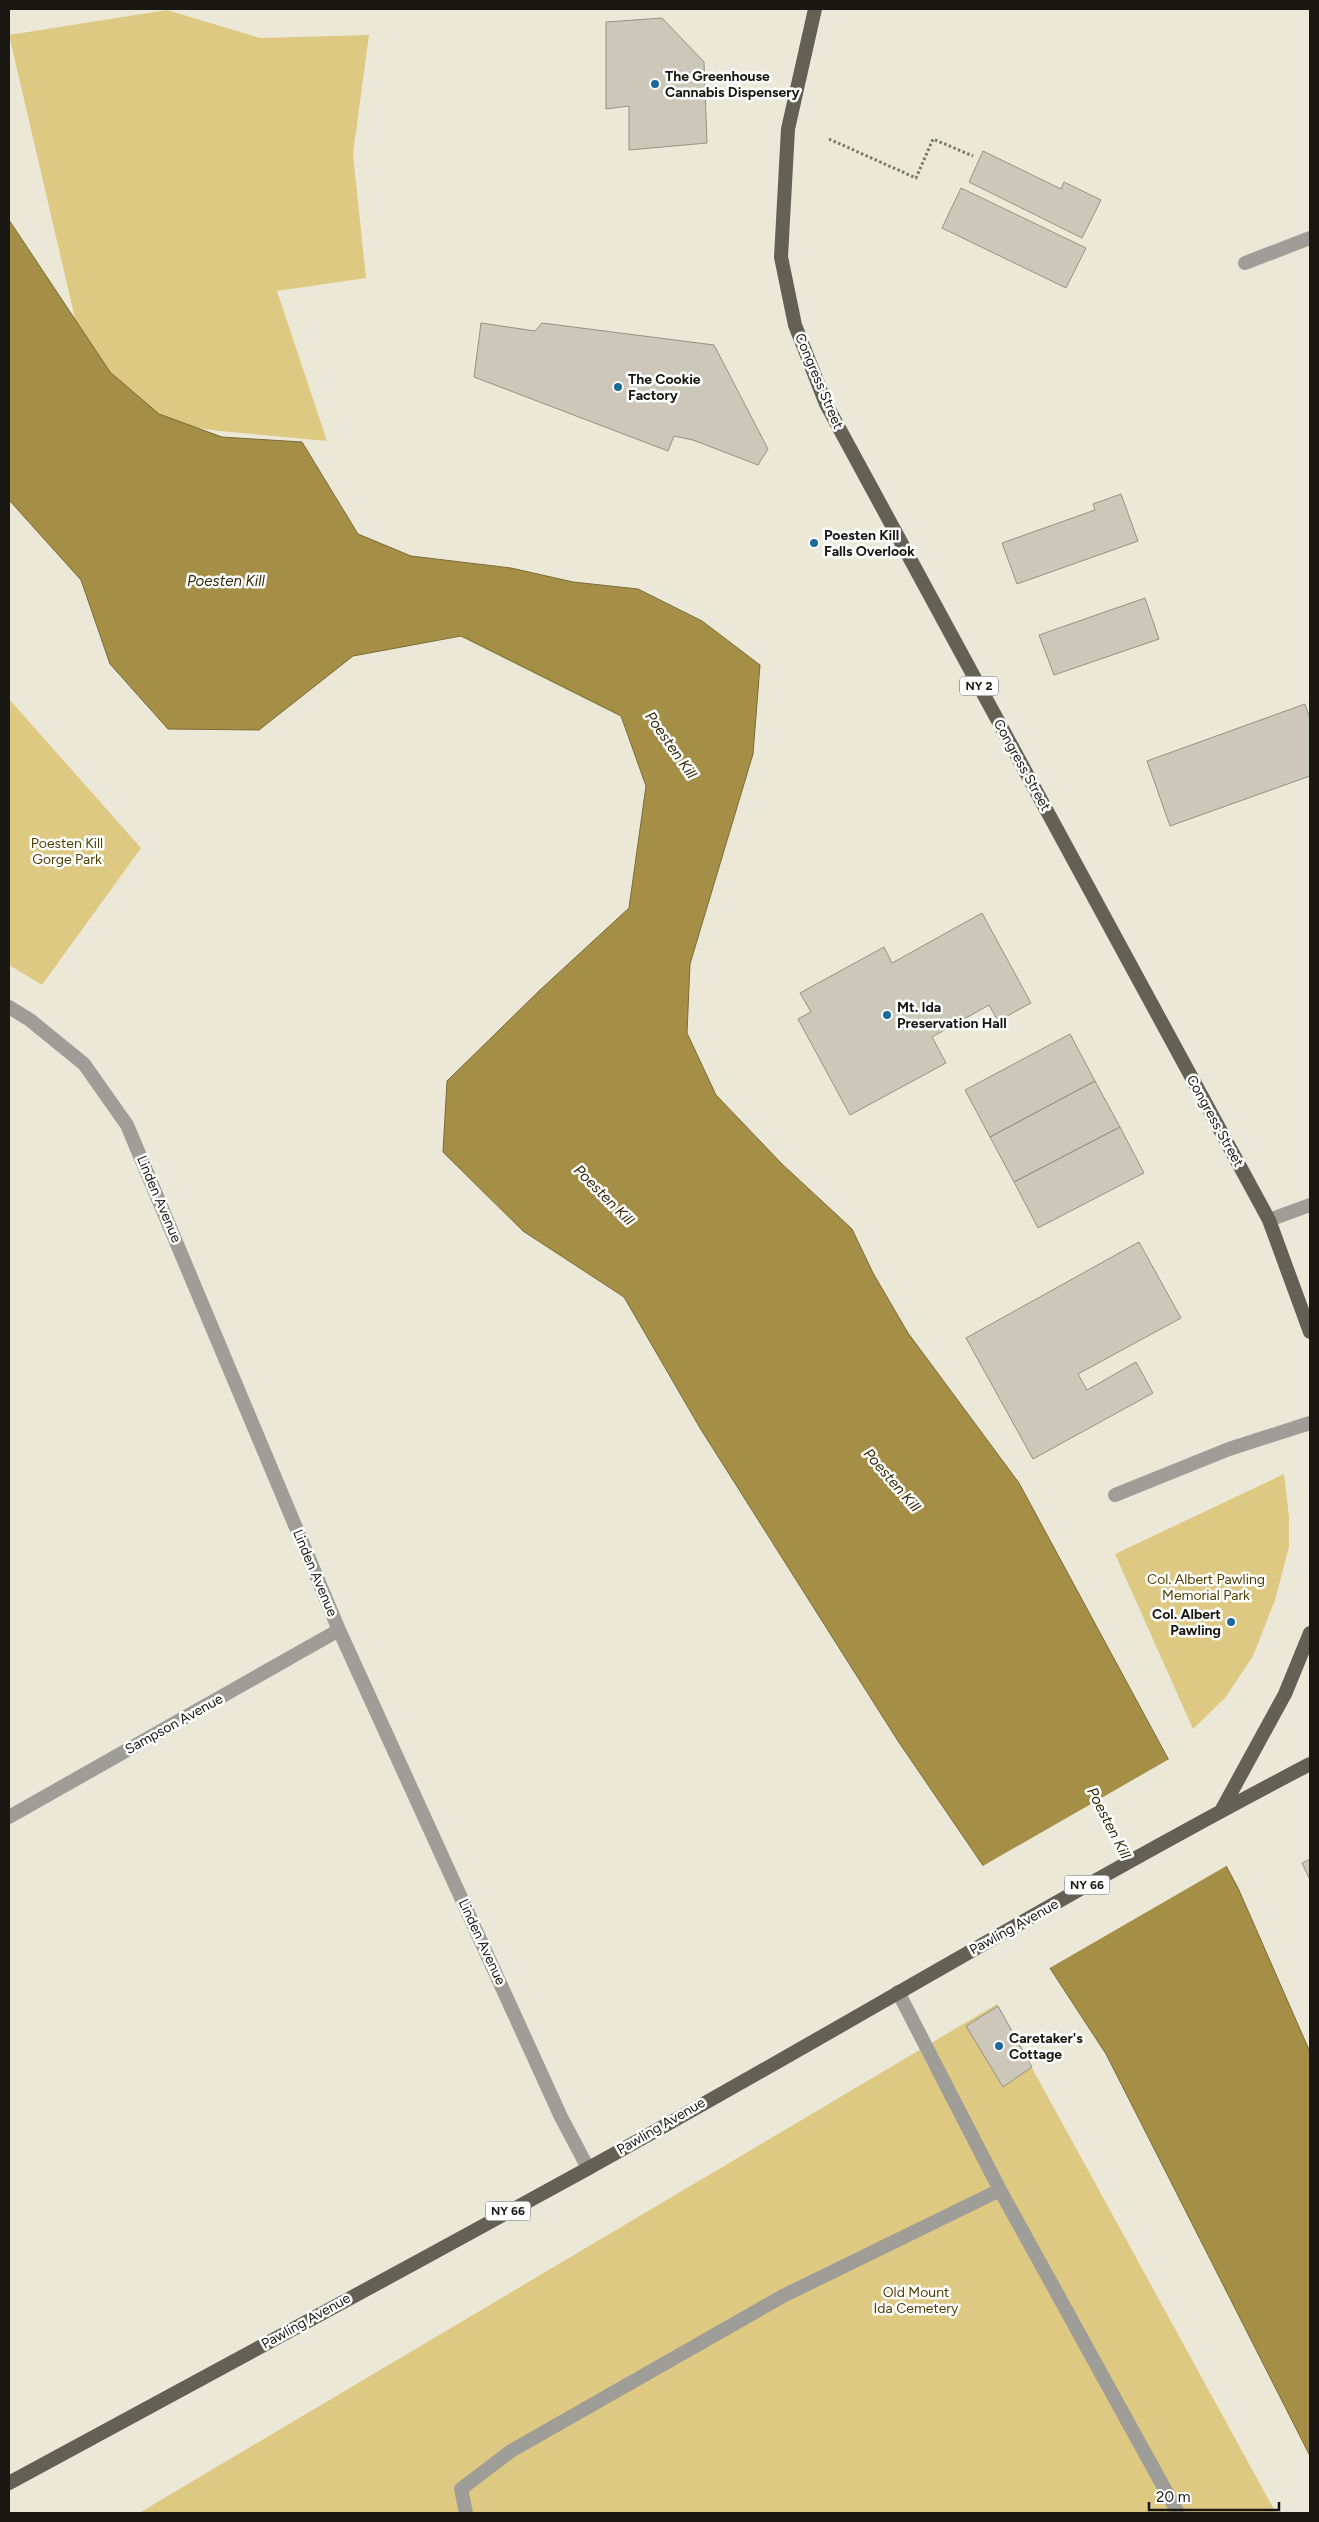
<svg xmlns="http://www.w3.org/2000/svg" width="1319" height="2522" viewBox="0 0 1319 2522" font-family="Figtree,sans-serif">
	<rect width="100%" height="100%" fill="#ece8d8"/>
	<!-- green -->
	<path fill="#dec983" d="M167 10 260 38 369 35 353 154 366 278 277 291 327 441 220 431 104 415 87 370 9 35Z
		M9 699 141 848 42 985 9 965Z
		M1284 1474 1289 1517V1547L1275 1600 1253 1656 1225 1698 1193 1729 1115 1554Z
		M997 2004 1276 2513H139Z"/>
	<!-- water -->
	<path fill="#a58f47" stroke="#7b6b37" d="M9 220 110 372 159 414 222 437 302 442 358 534 411 556 511 568 573 582 638 589 702 621 760 665 753 754 690 964 687 1033 716 1095 782 1164 852 1229 873 1273 908 1333 1019 1483 1238 1888 1310 2052V2456L1106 2054 982 1864 898 1741 700 1428 624 1297 523 1231 443 1152 447 1081 540 990 629 908 646 786 621 716 461 636 353 656 259 730 168 729 110 664 81 580 9 500Z"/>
	<!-- pier -->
	<path fill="#ece8d8" d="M1171 1758 1228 1865 1048 1969 981 1867Z"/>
	<!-- building -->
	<path fill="#ccc7b9" stroke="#959183" d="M662 18 704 62 707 143 629 150V106L606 109V22Z
		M983 151 1061 189 1064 182 1101 200 1082 238 969 182Z
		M961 188 1086 248 1066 288 942 228Z
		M481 323 535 331 542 323 714 345 768 449 758 465 693 440 674 436 668 451 474 377Z
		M1121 494 1138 541 1017 584 1002 543 1095 510 1093 504Z
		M1145 598 1159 639 1054 675 1039 635Z
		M1305 704 1310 719V776L1170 826 1147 761Z
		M982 913 1031 1003 998 1021 989 1005 932 1037 946 1063 850 1115 798 1019 811 1012 800 993 884 947 892 963Z
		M1070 1034 1095 1081 990 1137 965 1090Z
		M1095 1081 1120 1127 1014 1182 990 1137Z
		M1120 1127 1144 1173 1038 1228 1014 1182Z
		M1139 1242 1181 1318 1078 1374 1087 1390 1136 1362 1153 1393 1033 1459 966 1338Z
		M1310 1859V1880L1302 1863Z
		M998 2006 1032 2067 1003 2087 966 2026Z"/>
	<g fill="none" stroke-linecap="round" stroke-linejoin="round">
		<!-- path -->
		<path stroke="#7a776d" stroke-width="3" stroke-dasharray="2.5 2.5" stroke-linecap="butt" d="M829 139 916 178 933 139 973 156"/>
		<!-- service -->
		<path stroke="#9f9d97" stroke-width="14" d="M1115 1495 1229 1449 1310 1423
			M898 1992 1000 2190 1178 2513
			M466 2513 461 2489 511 2451 783 2296 1000 2190"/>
		<!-- minor -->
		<path stroke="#9f9d97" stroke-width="14" d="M1245 263 1310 238
			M9 1007 30 1020 84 1064 127 1125 339 1630 561 2117 588 2168
			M9 1817 339 1630"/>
		<!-- tertiary -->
		<path stroke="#9f9d97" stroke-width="14" d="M1269 1220 1310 1205"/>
		<!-- primary -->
		<path stroke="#636055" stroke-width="14" d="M815 9 788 129 781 257 795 325 826 404 1269 1220 1310 1332
			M1221 1811 1285 1694 1310 1633
			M9 2483C201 2378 395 2275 587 2169 829 2036 1065 1892 1310 1764"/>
	</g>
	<!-- markers -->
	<g fill="#1b689b" stroke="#fff" stroke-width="2">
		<circle cx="655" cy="84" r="5"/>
		<circle cx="618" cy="387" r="5"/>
		<circle cx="814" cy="543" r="5"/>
		<circle cx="887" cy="1015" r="5"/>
		<circle cx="1231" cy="1622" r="5"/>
		<circle cx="999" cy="2046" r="5"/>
	</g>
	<g text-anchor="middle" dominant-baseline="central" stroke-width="5" stroke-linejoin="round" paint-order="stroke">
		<!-- shield labels -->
		<g fill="#fff" stroke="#5e5d59" stroke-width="1">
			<rect x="960" y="676.5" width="38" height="19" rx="4"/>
			<rect x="1064.5" y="1875.5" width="45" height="19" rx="4"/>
			<rect x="485.5" y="2201.5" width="45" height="19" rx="4"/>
		</g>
		<g font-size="12" font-weight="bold" fill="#191712">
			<text x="979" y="686">NY 2</text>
			<text x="1087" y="1885">NY 66</text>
			<text x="508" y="2211">NY 66</text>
		</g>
		<!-- poi labels -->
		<g font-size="14" font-weight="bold" fill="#191712" stroke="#fff" text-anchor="start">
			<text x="665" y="76">The Greenhouse<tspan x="665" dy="16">Cannabis Dispensery</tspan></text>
			<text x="628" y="379">The Cookie<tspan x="628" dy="16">Factory</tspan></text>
			<text x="824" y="535">Poesten Kill<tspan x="824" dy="16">Falls Overlook</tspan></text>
			<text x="897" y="1007">Mt. Ida<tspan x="897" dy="16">Preservation Hall</tspan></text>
			<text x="1221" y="1614" text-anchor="end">Col. Albert<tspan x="1221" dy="16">Pawling</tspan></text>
			<text x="1009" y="2038">Caretaker's<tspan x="1009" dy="16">Cottage</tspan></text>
		</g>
		<!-- street labels -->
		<g font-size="14" fill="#191712" stroke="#fff">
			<text transform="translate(819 381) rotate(67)">Congress Street</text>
			<text transform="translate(1022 765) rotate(61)">Congress Street</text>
			<text transform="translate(1215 1121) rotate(61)">Congress Street</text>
			<text transform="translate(159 1199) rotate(67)">Linden Avenue</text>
			<text transform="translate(315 1573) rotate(67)">Linden Avenue</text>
			<text transform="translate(174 1724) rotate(-29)">Sampson Avenue</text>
			<text transform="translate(1014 1927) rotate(-29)">Pawling Avenue</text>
			<text transform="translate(482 1942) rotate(65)">Linden Avenue</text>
			<text transform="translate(661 2126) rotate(-30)">Pawling Avenue</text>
			<text transform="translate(306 2321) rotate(-29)">Pawling Avenue</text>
		</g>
		<!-- park labels -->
		<g font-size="14" fill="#4e3f01" stroke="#fff">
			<text x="67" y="843">Poesten Kill<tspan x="67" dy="16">Gorge Park</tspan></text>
			<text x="1206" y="1579">Col. Albert Pawling<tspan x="1206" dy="16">Memorial Park</tspan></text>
			<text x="916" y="2292">Old Mount<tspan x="916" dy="16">Ida Cemetery</tspan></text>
		</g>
		<!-- water labels -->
		<g font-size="15" font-style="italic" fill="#322907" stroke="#fff">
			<text x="226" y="581">Poesten Kill</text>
			<text transform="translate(671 745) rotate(55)">Poesten Kill</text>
			<text transform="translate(604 1195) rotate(45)">Poesten Kill</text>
			<text transform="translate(892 1480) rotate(49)">Poesten Kill</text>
			<text transform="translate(1109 1823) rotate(63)">Poesten Kill</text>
		</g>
	</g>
	<!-- border -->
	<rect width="1319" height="2522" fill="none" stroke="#191712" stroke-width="20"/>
	<!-- scale -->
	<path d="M1149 2502v8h130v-8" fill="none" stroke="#191712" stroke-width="2.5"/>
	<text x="1156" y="2502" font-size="15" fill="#191712" stroke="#ffffff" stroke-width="4" paint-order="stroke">20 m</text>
</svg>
